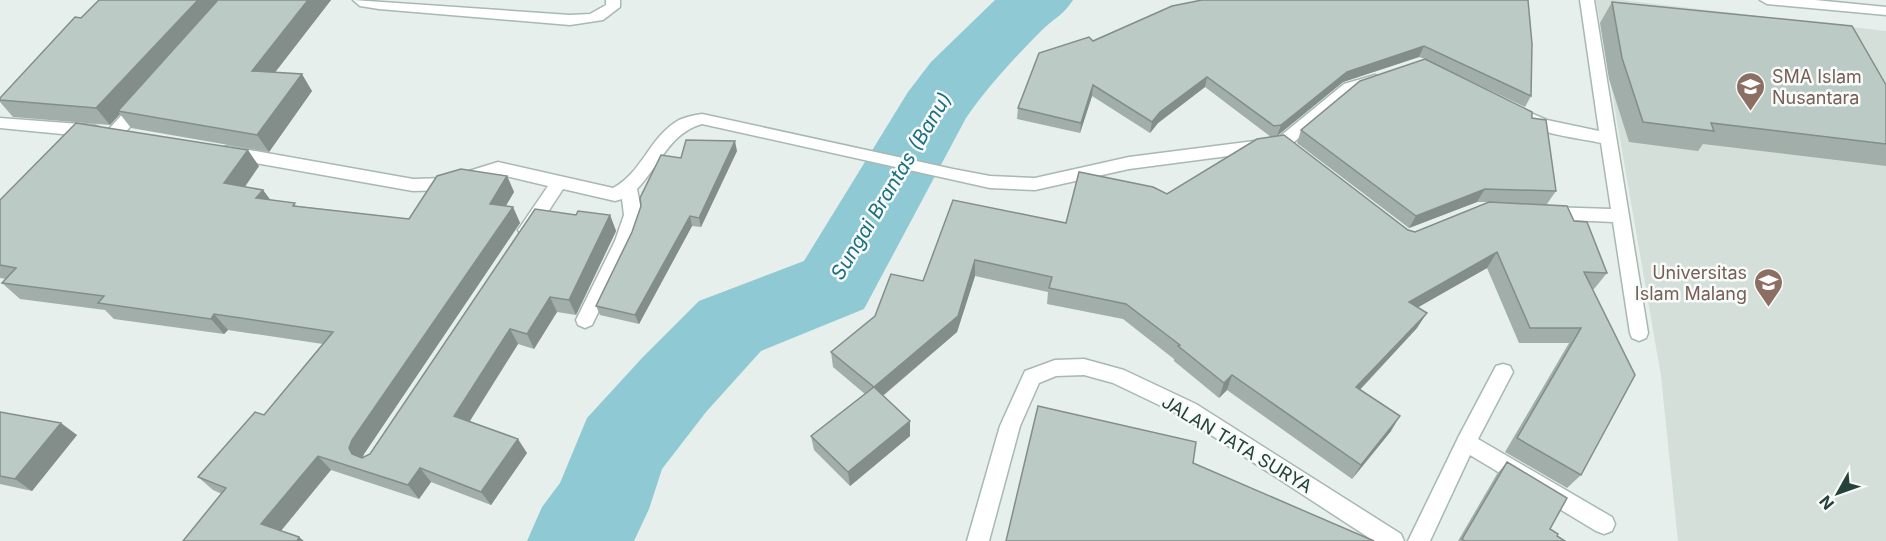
<svg xmlns="http://www.w3.org/2000/svg" width="1886" height="541" viewBox="0 0 1886 541" font-family="Inter,sans-serif">
	<rect width="100%" height="100%" fill="#e6efeb"/>
	<!-- built -->
	<path fill="#d4dfda" d="M1596 0H1622L1886 31V541H1678L1661 376Z"/>
	<g fill="none" stroke-linecap="round" stroke-linejoin="round">
		<!-- river -->
		<path fill="#8ec9d4" fill-rule="evenodd" d="M995 0H1073C1064 14 1055 18 1043 29 1016 56 988 86 966 118L864 309 761 351 706 412 662 469 649 509 634 541H527L542 507 560 483 587 418 642 358 699 301 804 261 908 92 931 62Z"/>
		<defs>
			<path id="street" d="M353 0 570 15 590 14 606 5V0H620V7L603 20 570 25 379 9 360 6Z
				M1580 0H1594L1648 333 1646 338 1639 341 1632 338 1630 333 1613 222 1548 219 1542 218 1539 213 1542 208 1548 207 1611 209 1601 143C1580 138 1530 134 1518 116L1520 112 1526 111 1547 120 1599 131Z
				M1760 0H1815L1886 7V15L1767 4Z
				M1375 75 1383 80 1380 84 1354 92 1288 147 1282 149 1129 169 1035 190 990 188 702 124C669 133 659 167 637 189L642 215 633 241 592 325 585 328 578 325 576 320 615 241 624 215 622 199 615 201 563 189 533 235 527 237 521 235 518 230 548 186 498 174 446 190 413 191 227 158 221 156 219 152 221 148 227 146 413 179 446 178 498 162 613 188C642 173 650 136 679 120 686 117 694 115 702 114L953 169 990 176 1035 178 1129 157 1278 138 1344 84Z
				M142 98 148 99 150 103 148 107 121 137H109L107 133 109 129 136 99Z
				M0 118 93 125 99 127 101 131 99 135 93 137 0 128Z
				M1084 359 1124 370 1196 404 1401 534 1404 541H1374L1182 416 1113 383 1084 375 1056 376 1039 383 1020 426 989 541H967L1000 426 1025 371 1055 360Z
				M1503 364 1510 366 1513 372 1478 439 1612 517 1615 524 1612 531 1604 534 1596 531 1470 455 1430 541H1408L1459 436 1496 366Z"/>
		</defs>
		<!-- street casing -->
		<use href="#street" stroke="#a8b8b2" stroke-width="3"/>
		<!-- street -->
		<use href="#street" fill="#fff" fill-rule="evenodd"/>
	</g>
	<!-- wall -->
	<path fill="#a1aea9" d="M99 0H331L275 72 312 91 269 152 131 128 120 114 110 125 13 117 0 102V98Z
		M1528 0 1531 96 1525 107 1433 63 1532 118 1556 191 1547 204 1574 221 1607 273 1594 289H1592L1581 475 1567 488 1505 452 1569 343H1519L1487 268 1418 307 1417 328 1360 390 1391 431 1352 479 1227 390 1219 398 1174 361V359L1123 319 1047 304 1048 292 975 276 957 332 883 396 910 421V436L850 486 814 450 811 436 865 394 833 367 831 352 923 281 1066 223 1167 194 1408 230 1415 232 1489 202H1477L1409 228 1297 143 1301 130 1425 59 1419 57 1343 82 1277 136 1271 137 1205 87 1158 123 1150 133 1092 96 1080 133 1017 119 1018 108 1093 41Z
		M1612 2 1886 85V166L1703 144 1698 151 1629 142 1609 79 1600 23Z
		M737 151 701 227 692 226 639 324 600 315 596 306 632 232 681 158Z
		M259 166 245 187 263 190 270 200 298 206 409 219 507 176 514 192 506 206 513 207 520 223 364 454 362 458 370 454 576 215H610L616 231 576 315 557 312 534 349 518 344 470 421 527 453 491 505 431 482 419 499 331 470 183 541 222 494 213 490 198 477 264 415 323 344 228 330 224 334 114 319 105 310 20 299 2 283 6 279 0 278V200Z
		M0 412 77 435 32 491 0 484Z
		M1507 462 1550 529 1557 536 1565 541H1458L1497 474Z"/>
	<!-- shaded-wall -->
	<path fill="#838d89" d="M198 0H225L118 111 120 114 110 125 96 108Z
		M308 0H331L263 88 252 71Z
		M1424 46 1419 57 1343 82 1277 136 1281 125 1347 72Z
		M302 74 312 91 269 152 257 135Z
		M1207 77 1205 87 1158 123 1150 133 1152 122 1160 112Z
		M1093 85 1092 96 1080 133 1081 123Z
		M735 141 737 151 701 227 699 218Z
		M248 150 259 166 236 199 224 183Z
		M507 176 514 192 497 220 490 204Z
		M1485 189 1477 202 1409 228 1416 216Z
		M263 190 275 206 256 198Z
		M513 207 520 223 364 454 361 462 352 454 349 448 352 440Z
		M610 215 616 231 576 315 569 300Z
		M690 216 692 226 639 324 635 315Z
		M1497 252 1487 268 1401 317 1409 302Z
		M975 260V276L957 332 875 402 874 387Z
		M550 297 557 312 534 349 527 334Z
		M1427 313 1417 328 1348 402 1356 387Z
		M214 314 228 330 224 334 211 319Z
		M510 329 518 344 464 430 454 416Z
		M1232 375 1227 390 1219 398 1224 383Z
		M1400 416 1391 431 1352 479 1361 465Z
		M910 421V436L850 486 848 472Z
		M61 423 77 435 32 491 15 479Z
		M518 439 527 453 491 505 481 492Z
		M318 456 331 470 276 537 261 524Z
		M420 468 431 482 419 499 408 485Z
		M299 537 304 541H297Z"/>
	<!-- building -->
	<path fill="#bbcac4" stroke="#838d89" stroke-width="1.5" d="M99 0H198L96 108 0 100V98L75 17 81 18Z
		M218 0H308L252 71 302 74 257 135 118 111Z
		M1202 0H1528L1532 44 1531 96 1424 46 1347 72 1281 125 1274 126 1207 77 1160 112 1152 122 1093 85 1081 123 1018 108 1039 53 1089 37 1093 41 1172 6Z
		M1612 2 1852 26 1886 85V144L1711 123 1714 131 1643 122 1622 58Z
		M1425 59 1532 112V118L1546 120 1556 191 1485 189 1416 216 1301 130 1360 81Z
		M76 123 248 150 224 183 263 190 256 198 295 203 293 206 409 219 437 176 461 169 507 176 490 204 513 207 352 440 349 448 352 454 362 458 370 454 535 209 576 215 578 211 610 215 569 300 550 297 527 334 510 329 454 416 518 439 481 492 420 468 408 485 318 456 261 524 299 537 297 541H183L226 488 198 477 255 412 264 415 333 332 214 314 211 319 98 303 104 296 2 283 16 268 0 265V200Z
		M1284 135 1408 230 1415 232 1489 202 1567 206 1574 221 1587 222 1607 273 1584 272 1635 375 1581 475 1517 438 1581 328H1530L1497 252 1409 302 1427 313 1356 387 1400 416 1361 465 1232 375 1224 383 1178 346 1180 345 1126 304 1049 288 1052 277 975 260 958 316 874 387 831 352 875 316 891 274 923 281 953 200 1066 223 1079 172 1153 187 1167 194 1257 139Z
		M686 140 735 141 699 218 690 216 635 315 596 306 632 232 641 206 640 198 661 155 681 158Z
		M874 387 910 421 848 472 811 436Z
		M1038 406 1196 442 1193 463 1374 541H1006Z
		M0 412 61 423 15 479 0 476Z
		M1507 462 1567 498 1550 529 1558 534 1557 536 1565 541H1465L1462 539Z"/>
	<!-- icons -->
	<defs>
		<symbol id="school-pin" viewBox="-11 -11 22 30"><path d="M0 17L-7.5 6A9.5 9.5 0 1 1 7.5 6Z" fill="#8d6e63" stroke="#f7fbf9"/><path d="M0-5L7-2L0 1L-7-2ZM-4 1L0 2.5L4 1V4Q0 6-4 4Z" fill="#fff"/></symbol>
		<symbol id="university-pin" viewBox="-11 -11 22 30"><path d="M0 17L-7.5 6A9.5 9.5 0 1 1 7.5 6Z" fill="#8d6e63" stroke="#f7fbf9"/><path d="M0-5L7-2L0 1L-7-2ZM-4 1L0 2.5L4 1V4Q0 6-4 4Z" fill="#fff"/></symbol>
	</defs>
	<g fill-rule="evenodd">
		<use href="#school-pin" x="1734" y="70" width="33" height="45"/>
		<use href="#university-pin" x="1752" y="266" width="33" height="45"/>
	</g>
	<g text-anchor="middle" dominant-baseline="central" stroke-width="5" stroke-linejoin="round" paint-order="stroke">
		<!-- education labels -->
		<g font-size="18" fill="#785e54" stroke="#f7fbf9" text-anchor="start">
			<text x="1772" y="76">SMA Islam<tspan x="1772" dy="21">Nusantara</tspan></text>
			<text x="1747" y="272" text-anchor="end">Universitas<tspan x="1747" dy="21">Islam Malang</tspan></text>
		</g>
		<!-- street labels -->
		<g font-size="18" fill="#24423a" stroke="#f7fbf9">
			<text transform="translate(1237 444) rotate(31)">JALAN TATA SURYA</text>
		</g>
		<!-- water labels -->
		<g font-size="20" font-style="italic" fill="#1c6f80" stroke="#f7fbf9">
			<text transform="translate(891 186) rotate(-59)">Sungai Brantas (Banu)</text>
		</g>
	</g>
	<!-- north arrow -->
	<g transform="translate(1838 493) rotate(230)" stroke="#f7fbf9" stroke-width="4.5" paint-order="stroke">
	<path d="M0-4.5L10 22L0 15L-10 22Z" fill="#24423a"/>
	<text y="-9" font-size="16" font-weight="bold" text-anchor="middle" fill="#24423a">N</text>
	</g>
</svg>
